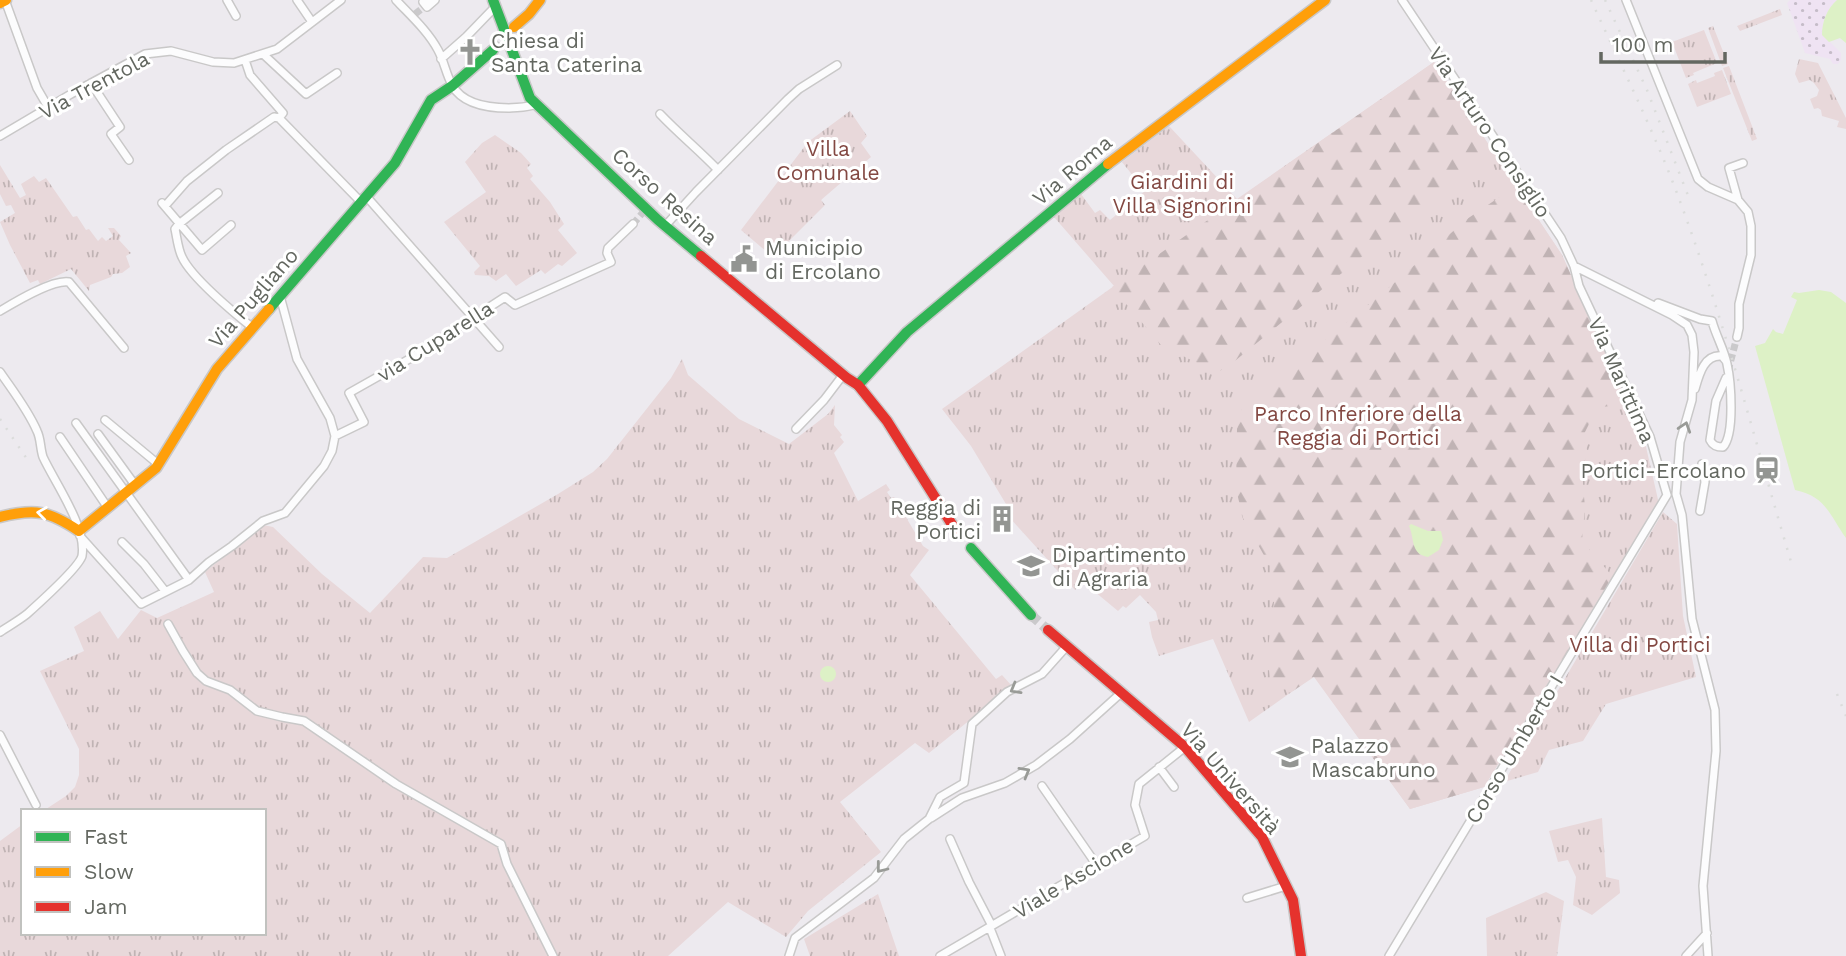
<svg xmlns="http://www.w3.org/2000/svg" width="1846" height="956" viewBox="0 0 1846 956" font-family="'Work Sans',sans-serif">
	<defs>
		<pattern id="grass-tufts" width="24" height="20" patternUnits="userSpaceOnUse" patternTransform="scale(1.75)"><rect width="24" height="20" fill="#e8d8da"/><path d="M3 7l-1-3M5 7V3M7 7l1-3M15 17l-1-3M17 17v-4M19 17l1-3" fill="none" stroke="#c0b3b4"/></pattern>
		<pattern id="forest-firs" width="22" height="20" patternUnits="userSpaceOnUse" patternTransform="scale(1.75)"><rect width="22" height="20" fill="#e8d8da"/><path d="M5 1l3.5 6h-7zM16 11l3.5 6h-7z" fill="#c0b3b4"/></pattern>
		<pattern id="sand-dots" width="8" height="8" patternUnits="userSpaceOnUse" patternTransform="scale(1.75)"><rect width="8" height="8" fill="#efe3f3"/><path d="M2 2h.1M6 6h.1" fill="none" stroke="#c5bcc8" stroke-width="1.8" stroke-linecap="round"/></pattern>
	</defs>
	<rect width="100%" height="100%" fill="#edeaef"/>
	<!-- grass -->
	<path fill="url(#grass-tufts)" d="M1780 9 1782 15 1740 31 1737 26Z
		M1713 26 1728 64 1722 66 1708 28Z
		M1704 30 1717 63 1693 73 1694 75 1686 78 1672 42Z
		M1799 59 1818 63 1846 118V129L1837 127 1839 121 1822 116 1821 110 1818 108 1814 109 1810 99 1817 96 1819 90 1814 83 1810 80 1799 83 1795 74Z
		M1434 62 1562 255 1644 438 1659 504 1484 787 1410 809 1314 676 1249 722 1213 639 1159 656 1152 637 1149 622 1158 620 1156 612 1140 595 1126 608 1123 606 1118 611 1083 582 1075 590 1009 517 1012 514 971 446 942 409 1114 286 1054 217 1081 194 1095 213 1100 210 1110 220 1145 191 1122 162 1169 126 1237 199Z
		M1729 66 1757 139 1752 141 1723 68Z
		M1722 70 1731 94 1697 107 1688 84 1696 80 1697 83 1715 76 1714 73Z
		M850 111 867 136 861 143 871 157 821 200 825 205 773 257 741 230 808 142Z
		M495 135 521 153 531 164 527 168 533 176 530 179 550 202 564 224 558 230 577 253 562 266 558 264 545 274 541 270 516 286 506 274 496 281 489 276 475 275 474 272 480 266 444 222 486 192 465 162 482 143Z
		M0 165 20 198 26 195 21 184 34 176 39 182 46 178 73 217 77 216 86 230 89 229 98 241 102 237 106 241 113 236 108 228H114L121 236 119 240 131 253 126 256 130 267 122 273 113 274 111 277 90 285 89 291 71 269 40 284 38 280 30 283 10 245 0 222 15 213 11 205 6 206 0 194Z
		M682 359 688 375 739 419 789 444 828 414 835 405 834 425 842 435 840 437 844 442 834 453 858 501 886 484 890 490 887 492 891 498 894 497 923 546 929 550 910 575 996 679 1002 675 1012 686 929 753 915 743 840 802 881 852 808 911 786 937 728 902 668 956H0V841L23 824V933H264V811H43L66 796 75 787 79 775V749L40 671 84 651 74 627 100 611 118 639 141 610 157 618 214 592 205 572 263 525 273 527 322 574 370 613 423 557 447 558 558 494 593 472 607 459 671 378Z
		M1663 512 1677 524 1683 616 1696 677 1606 704 1583 741 1549 750 1538 772 1504 782Z
		M1602 818 1606 877 1619 880 1620 893 1592 915 1573 905 1576 877 1568 860 1558 862 1549 831Z
		M1546 892 1564 901 1557 956H1487L1486 918Z
		M878 894 899 956H810L804 939Z"/>
	<!-- forest -->
	<path fill="url(#forest-firs)" d="M1434 62 1492 150 1236 360 1217 373 1161 345 1112 287Z
		M1516 186 1562 255 1628 403 1597 408 1583 436 1587 450 1582 475 1585 507 1582 541 1613 577 1484 787 1410 809 1314 677 1290 693 1270 677 1267 655 1275 595 1270 566 1243 518 1236 489 1237 429 1242 407 1378 297 1467 219Z"/>
	<!-- sand -->
	<path fill="url(#sand-dots)" d="M1790 0H1837C1827 9 1822 21 1822 34L1841 53V60L1838 64H1833L1830 59 1805 53 1787 3Z"/>
	<!-- water -->
	<path fill="#ddf1c6" d="M1837 0H1846V43L1840 38 1829 42 1822 35C1822 21 1827 9 1837 0Z
		M1819 290 1831 292 1846 303V538C1830 516 1826 496 1795 490L1755 346 1765 343 1773 329 1776 332 1783 334 1797 300 1791 297 1794 292 1799 293Z
		M1411 524 1428 531H1441L1443 540 1439 550 1428 557C1410 554 1415 539 1409 526Z
		M820 674a8 8 0 1 1 16 0a8 8 0 1 1-16 0Z"/>
	<g fill="none" stroke-linecap="round" stroke-linejoin="round">
		<!-- street-tunnel -->
		<path stroke="#cac9cb" stroke-width="7" stroke-dasharray="7 3.5" stroke-linecap="butt" d="M415 14 424 7
			M633 224 646 209
			M1728 371 1737 337"/>
		<!-- secondary-tunnel -->
		<path stroke="#cac9cb" stroke-width="10" stroke-dasharray="10 5" stroke-linecap="butt" d="M493 50 511 30"/>
		<!-- primary-tunnel -->
		<path stroke="#cac9cb" stroke-width="10" stroke-dasharray="10 5" stroke-linecap="butt" d="M1031 615 1048 630"/>
		<defs>
			<path id="street" d="M5 0 37 88 48 107
				M227 0 236 16
				M297 0 312 22
				M396 0C410 15 428 31 438 50 444 61 446 74 452 85 463 105 489 108 509 108 519 107 527 108 536 104
				M426 0 423 2 427 7 435 0
				M1402 0 1561 238 1574 266 1579 286 1650 437 1667 495
				M1626 0 1698 179 1708 187 1738 200 1748 212 1751 226V255L1739 304V328L1737 337
				M263 54 306 94 337 73
				M441 59 466 37 495 7
				M245 60 250 75 283 113 279 118 361 202
				M91 83 120 127 111 134 129 160
				M660 114C679 134 700 151 718 170
				M0 136 71 94 145 54 171 51 213 62 234 63 277 49 341 0
				M218 193 179 224 175 229C177 238 178 249 182 257 191 277 234 313 253 328
				M366 196 499 347
				M1738 200 1729 168 1743 163
				M162 203 202 250 231 225
				M165 206 187 181 226 150 274 117 279 118
				M665 226 696 192 788 99 799 89 837 65
				M1574 266 1672 315 1687 325 1692 335 1694 352 1692 400 1680 442 1676 494 1682 515 1692 619 1715 710 1716 751 1703 886 1708 956
				M1658 303 1700 319 1712 321C1716 336 1724 349 1727 364 1731 382 1735 434 1723 447 1717 447 1713 446 1710 440L1716 401 1726 378
				M0 311C15 302 53 279 69 282L124 348
				M0 372C13 391 28 410 37 431 41 439 40 448 43 457 55 483 87 527 82 556 79 567 37 605 27 614 18 621 9 626 0 632
				M1695 389C1699 375 1704 354 1722 356L1726 361
				M105 420 158 464
				M76 423 189 580
				M796 429 824 400 843 375
				M98 434 135 485
				M335 436 364 422 349 393 411 358 505 297 515 305 611 262 607 253 608 248 633 224
				M60 437 108 508
				M1700 511 1705 482 1702 464
				M80 536 141 604 189 580 209 562 232 546 263 521 285 513 324 466 332 451 335 436 330 418 297 359 280 296
				M122 542 144 564 165 591
				M168 624 183 651 197 673 206 681 230 690 257 711 282 717 304 721 396 784 501 844 507 864 553 956
				M0 735 36 805
				M1159 767 1174 787
				M1042 786 1096 864
				M931 818 962 798 1005 783 1036 765 1070 739 1121 693
				M950 839 969 882 992 926
				M1247 898 1286 886
				M990 928 1001 956
				M789 956 795 938 874 878 904 839 929 819 940 797 964 783 972 724 1007 692 1042 674 1067 646
				M940 956 1145 836 1135 805 1139 784 1185 747
				M1389 956 1667 495
				M1686 956 1707 933"/>
			<path id="fast" d="M493 0 530 98 658 220 701 256
				M269 309 395 163 431 100 452 86 493 50
				M858 385 907 332 1108 164
				M971 548 1031 615"/>
			<path id="slow" d="M0 3 6 0
				M514 27 529 14 540 0
				M1108 164 1325 0
				M0 517C35 508 49 511 79 531L156 468 217 369 269 309"/>
			<path id="jam" d="M701 256 847 378 858 385 887 421 958 534
				M1048 630 1185 747 1262 837 1293 900 1301 956"/>
		</defs>
		<!-- street casing -->
		<use href="#street" stroke="#c9c8c8" stroke-width="10"/>
		<!-- fast casing -->
		<use href="#fast" stroke="#c9c8c8" stroke-width="13"/>
		<!-- slow casing -->
		<use href="#slow" stroke="#c9c8c8" stroke-width="13"/>
		<!-- jam casing -->
		<use href="#jam" stroke="#c9c8c8" stroke-width="13"/>
		<!-- street -->
		<use href="#street" stroke="#fcfcfd" stroke-width="7"/>
		<!-- fast -->
		<use href="#fast" stroke="#30b455" stroke-width="10"/>
		<!-- slow -->
		<use href="#slow" stroke="#ff9f0a" stroke-width="10"/>
		<!-- jam -->
		<use href="#jam" stroke="#e5322d" stroke-width="10"/>
		<!-- rail -->
		<path stroke="#dbdcdb" stroke-width="2.5" stroke-dasharray="2 9" stroke-linecap="butt" d="M1591 0C1622 68 1656 135 1681 204 1725 323 1756 445 1792 565
			M1605 0 1647 90 1689 198
			M0 419 29 462
			M1837 694 1846 716"/>
	</g>
	<!-- one-way arrows -->
	<defs><path id="oneway-chevron" d="M-2-3.5L2.5 0L-2 3.5" fill="none" stroke-width="1.6" stroke-linecap="round" stroke-linejoin="round" transform="scale(1.75)"/></defs>
	<g stroke="#999b97">
		<use href="#oneway-chevron" transform="translate(1685 427) rotate(-72)"/>
		<use href="#oneway-chevron" transform="translate(1015 689) rotate(150)"/>
		<use href="#oneway-chevron" transform="translate(1025 772) rotate(-30)"/>
		<use href="#oneway-chevron" transform="translate(881 868) rotate(128)"/>
	</g>
	<use stroke="#fff" href="#oneway-chevron" transform="translate(42 513) rotate(-172)"/>
	<!-- icons -->
	<defs>
		<symbol id="church-bare" viewBox="-9 -9 18 18"><path d="M-1.2-6h2.4v3.5h3.3v2.4h-3.3V6h-2.4V-.1h-3.3v-2.4h3.3Z" fill="#939592" stroke="#fff" stroke-width="2.5" paint-order="stroke"/></symbol>
		<symbol id="civic-bare" viewBox="-9 -9 18 18"><path d="M-.6-6.5H3V-4.5H.6V-3L4-1V1h2V6H-6V1h2V-1L-.6-3ZM-1.2 2.5V6h2.4V2.5Z" fill="#939592" stroke="#fff" stroke-width="2.5" paint-order="stroke"/></symbol>
		<symbol id="station-bare" viewBox="-9 -9 18 18"><path d="M-3-6H3Q5-6 5-4V2Q5 4 3 4L4.5 6H3L1.5 4h-3L-3 6H-4.5L-3 4Q-5 4-5 2V-4Q-5-6-3-6ZM-3.5-4v3h7v-3ZM-3.5 1v1.5H-2V1ZM2 1v1.5H3.5V1Z" fill="#939592" stroke="#fff" stroke-width="2.5" paint-order="stroke"/></symbol>
		<symbol id="building-bare" viewBox="-9 -9 18 18"><path d="M-4-6H4V6H1V3H-1V6H-4ZM-2.5-4.3h1.7v1.8h-1.7ZM.8-4.3h1.7v1.8H.8ZM-2.5-1h1.7V.8h-1.7ZM.8-1h1.7V.8H.8Z" fill="#939592" stroke="#fff" stroke-width="2.5" paint-order="stroke"/></symbol>
		<symbol id="university-bare" viewBox="-9 -9 18 18"><path d="M0-5L7-2L0 1L-7-2ZM-4 1L0 2.5L4 1V4Q0 6-4 4Z" fill="#939592" stroke="#fff" stroke-width="2.5" paint-order="stroke"/></symbol>
	</defs>
	<g fill-rule="evenodd">
		<use href="#church-bare" x="451" y="33" width="38" height="38"/>
		<use href="#civic-bare" x="725" y="240" width="38" height="38"/>
		<use href="#station-bare" x="1748" y="451" width="38" height="38"/>
		<use href="#building-bare" x="983" y="500" width="38" height="38"/>
		<use href="#university-bare" x="1012" y="547" width="38" height="38"/>
		<use href="#university-bare" x="1271" y="738" width="38" height="38"/>
	</g>
	<g text-anchor="middle" dominant-baseline="central" stroke-width="6" stroke-linejoin="round" paint-order="stroke">
		<!-- poi labels -->
		<g font-size="21" fill="#636760" stroke="#fff" text-anchor="start">
			<text x="491" y="40">Chiesa di<tspan x="491" dy="24">Santa Caterina</tspan></text>
			<text x="765" y="247">Municipio<tspan x="765" dy="24">di Ercolano</tspan></text>
			<text x="1746" y="470" text-anchor="end">Portici-Ercolano</text>
			<text x="981" y="507" text-anchor="end">Reggia di<tspan x="981" dy="24">Portici</tspan></text>
			<text x="1052" y="554">Dipartimento<tspan x="1052" dy="24">di Agraria</tspan></text>
			<text x="1311" y="745">Palazzo<tspan x="1311" dy="24">Mascabruno</tspan></text>
		</g>
		<!-- street labels -->
		<g font-size="21" fill="#636760" stroke="#fff">
			<text transform="translate(94 85) rotate(-28)">Via Trentola</text>
			<text transform="translate(1490 132) rotate(56)">Via Arturo Consiglio</text>
			<text transform="translate(1072 170) rotate(-40)">Via Roma</text>
			<text transform="translate(665 196) rotate(42)">Corso Resina</text>
			<text transform="translate(253 298) rotate(-49)">Via Pugliano</text>
			<text transform="translate(435 341) rotate(-32)">via Cuparella</text>
			<text transform="translate(1622 380) rotate(66)">Via Marittima</text>
			<text transform="translate(1514 749) rotate(-59)">Corso Umberto I</text>
			<text transform="translate(1231 778) rotate(49)">Via Università</text>
			<text transform="translate(1073 878) rotate(-31)">Viale Ascione</text>
		</g>
		<!-- park labels -->
		<g font-size="21" fill="#834842" stroke="#fff">
			<text x="828" y="148">Villa<tspan x="828" dy="24">Comunale</tspan></text>
			<text x="1182" y="181">Giardini di<tspan x="1182" dy="24">Villa Signorini</tspan></text>
			<text x="1358" y="413">Parco Inferiore della<tspan x="1358" dy="24">Reggia di Portici</tspan></text>
			<text x="1640" y="644">Villa di Portici</text>
		</g>
	</g>
	<!-- legend -->
	<rect x="21" y="809" width="245" height="126" fill="#ffffff" stroke="#c1c2bf" stroke-width="2"/>
	<rect x="35" y="832" width="35" height="10" fill="#30b455" stroke="#c1c2bf" stroke-width="2"/>
	<text x="84" y="844" font-size="21" fill="#636760">Fast</text>
	<rect x="35" y="867" width="35" height="10" fill="#ff9f0a" stroke="#c1c2bf" stroke-width="2"/>
	<text x="84" y="879" font-size="21" fill="#636760">Slow</text>
	<rect x="35" y="902" width="35" height="10" fill="#e5322d" stroke="#c1c2bf" stroke-width="2"/>
	<text x="84" y="914" font-size="21" fill="#636760">Jam</text>
	<!-- scale -->
	<path d="M1601 52v10h124v-10" fill="none" stroke="#636760" stroke-width="3.5"/>
	<text x="1612" y="52" font-size="21" fill="#636760" stroke="#ffffff" stroke-width="5" paint-order="stroke">100 m</text>
</svg>
